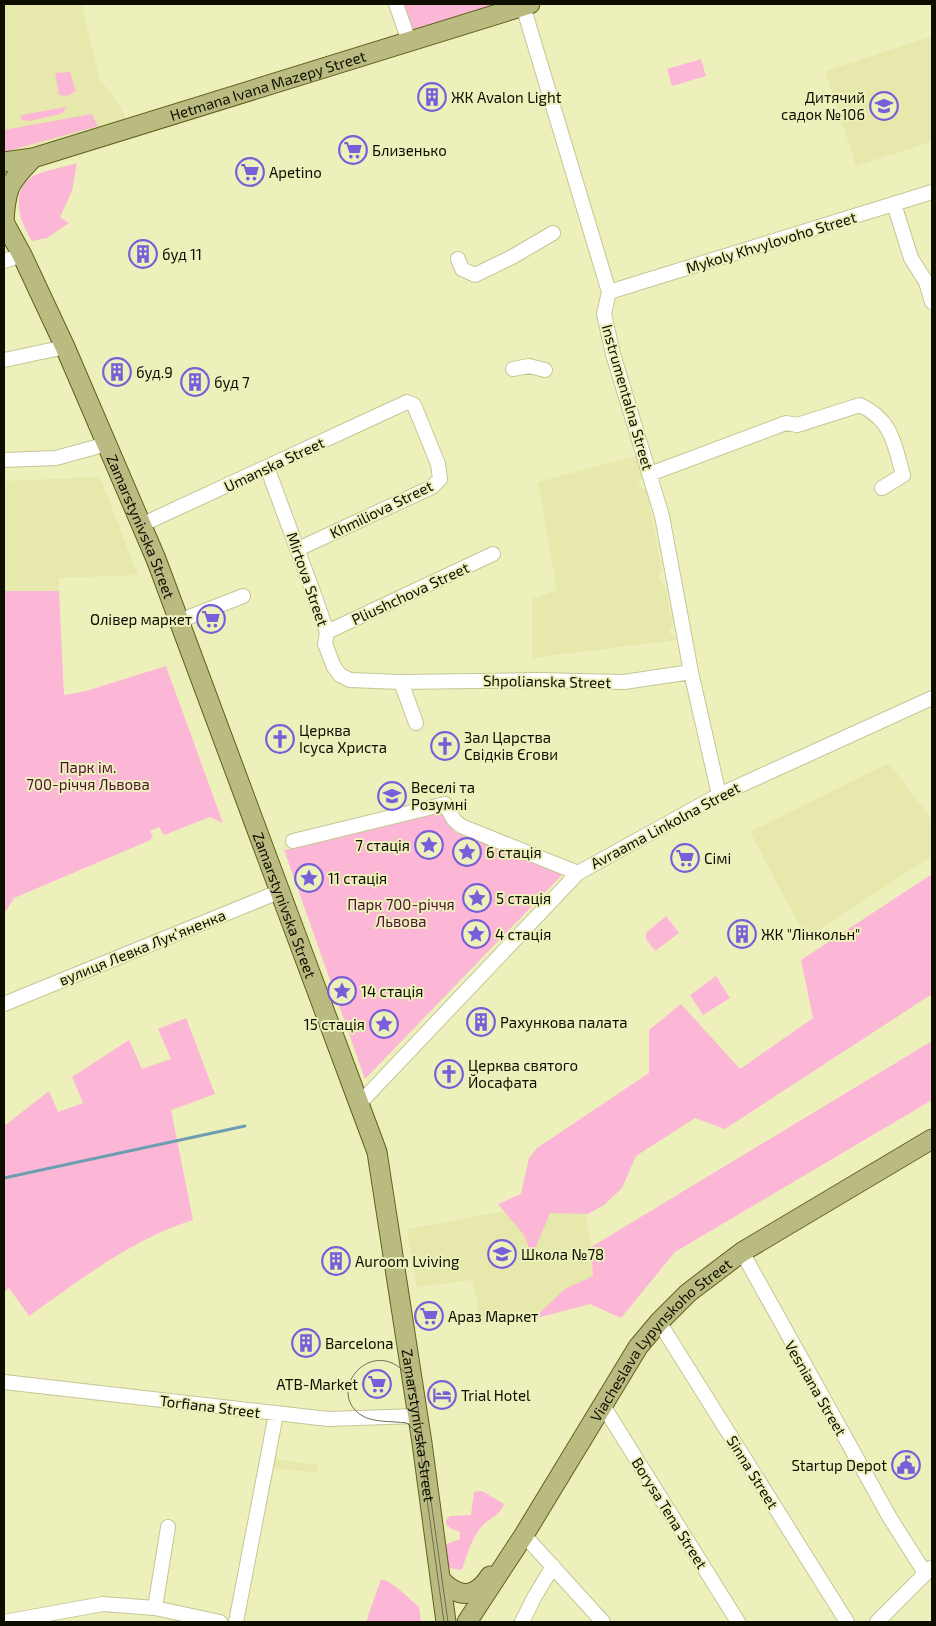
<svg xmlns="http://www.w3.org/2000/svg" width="936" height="1626" viewBox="0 0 936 1626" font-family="'Exo 2',sans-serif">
	<rect width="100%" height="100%" fill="#eef0bc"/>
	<!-- built -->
	<path fill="#e6e8ac" d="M4 4H82L99 79 112 94 128 121 4 158Z
		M932 36V141L856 166 825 71Z
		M639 455 645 473 638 484 647 492 662 570 659 578 665 586 673 626 669 632 677 640 532 658V599L557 590 538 482Z
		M100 477 138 575 59 578V591H4V481Z
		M889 763 932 820V856L806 938 750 832Z
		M582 1197 601 1296 481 1325 473 1280 417 1287 407 1229Z
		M275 1459 318 1465 317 1473 274 1468Z"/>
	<!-- green -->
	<path fill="#fcb7d7" d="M400 4H501L410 33Z
		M701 59 706 76 672 86 667 69Z
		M70 72 76 91 67 96 59 95 55 73Z
		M67 107 63 113 30 121 21 120V115Z
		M92 114 98 126 4 152V130Z
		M77 163 72 191 60 217 69 223 47 238 32 241C20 222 9 193 32 177 41 171 65 167 77 163Z
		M4 591H59L64 695 86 691 166 666 223 823 210 817 164 835 159 827 150 831 153 838 146 842 14 898 4 914Z
		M443 810 454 832 563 874 365 1079 282 844 285 850Z
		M932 874V994L725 1129 695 1118 636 1156 622 1188 604 1205 588 1214 550 1213 532 1256 524 1235 498 1204 521 1194 529 1158 537 1148 649 1073V1030L681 1004 740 1069 813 1018 801 960Z
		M666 916 679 933 655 951 646 939V933Z
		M716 976 730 998 703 1015 690 995Z
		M186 1018 215 1094 171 1110 193 1220C132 1239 80 1280 29 1316L9 1288 4 1292V1126L49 1091 58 1112 83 1103 72 1077 129 1040 142 1069 171 1059 158 1029Z
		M932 1041V1100L675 1252 621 1318 590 1304 533 1319 565 1289 593 1276 591 1247Z
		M482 1491 504 1504C500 1516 490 1517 482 1526 471 1539 467 1554 462 1570L448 1568 444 1545 460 1539V1532L452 1529 446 1524V1520L450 1516 471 1515 474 1492Z
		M381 1579C394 1582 408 1598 419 1607L421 1622H366Z"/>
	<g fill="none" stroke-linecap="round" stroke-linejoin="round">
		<!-- stream -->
		<path stroke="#6d9eb0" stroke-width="3" d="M4 1178 245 1126"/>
		<defs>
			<path id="minor" d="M396 4 409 41
				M523 6 609 292 604 314 613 354 662 516 691 672 719 795
				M894 204 911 258 926 282 932 302
				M458 259 462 269 475 275 512 257 553 233
				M4 261 22 255
				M609 292 932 192
				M4 360 65 347
				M513 369 529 366 545 370
				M4 460 56 458 107 444
				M267 467 316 600 327 632 325 644 334 667 340 675 350 680 401 682 416 723
				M650 474 786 423 797 425 860 405C892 420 894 443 903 475L882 488
				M141 525 407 402 414 405 438 464 440 479 432 487 298 549
				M179 621 243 596
				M327 632 493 554
				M401 682 536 680 624 682 691 672
				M293 841 445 804 454 820 461 826 578 873
				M4 1004 281 891
				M360 1103 578 873 719 795 932 698
				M742 1252 890 1518 925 1573
				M659 1322 847 1622
				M4 1382 328 1419 417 1416
				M602 1404 738 1622
				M524 1535 603 1622
				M155 1608 168 1527
				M4 1622 103 1604 155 1608 220 1622
				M236 1622 276 1414
				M522 1622 535 1596 553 1566
				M877 1622 931 1568"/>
			<g id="major">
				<path id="s1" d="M4 162 33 158 530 4"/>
				<path id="s2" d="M4 222 22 255 65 347 156 559 377 1152 422 1443 446 1622"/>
				<path d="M4 222C6 187 9 183 33 158"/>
				<path d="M441 1580C459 1599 476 1598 490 1576"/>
				<path id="s3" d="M467 1622 524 1535 638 1347 659 1322 688 1293 742 1252 932 1139"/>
			</g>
		</defs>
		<!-- minor casing -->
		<use href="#minor" stroke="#c4c694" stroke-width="16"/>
		<!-- major casing -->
		<use href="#major" stroke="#60611c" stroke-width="21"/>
		<!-- minor -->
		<use href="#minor" stroke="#fff" stroke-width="14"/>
		<!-- major -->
		<use href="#major" stroke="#babb80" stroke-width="19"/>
		<!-- tram -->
		<path stroke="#6e6f51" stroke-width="1" d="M444 1622 418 1434 407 1423C393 1421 373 1423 361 1415 322 1389 380 1325 415 1386L448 1622"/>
	</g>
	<!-- icons -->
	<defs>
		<symbol id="building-ring" viewBox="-11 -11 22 22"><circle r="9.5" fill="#eef0bc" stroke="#795ed9" stroke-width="1.5"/><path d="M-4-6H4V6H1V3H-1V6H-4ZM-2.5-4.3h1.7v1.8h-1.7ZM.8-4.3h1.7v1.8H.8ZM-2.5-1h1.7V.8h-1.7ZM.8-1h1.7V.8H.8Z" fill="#795ed9"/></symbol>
		<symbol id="school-ring" viewBox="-11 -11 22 22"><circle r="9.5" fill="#eef0bc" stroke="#795ed9" stroke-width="1.5"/><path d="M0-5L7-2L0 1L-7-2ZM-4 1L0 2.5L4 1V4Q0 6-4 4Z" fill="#795ed9"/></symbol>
		<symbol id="supermarket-ring" viewBox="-11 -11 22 22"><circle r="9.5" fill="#eef0bc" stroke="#795ed9" stroke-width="1.5"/><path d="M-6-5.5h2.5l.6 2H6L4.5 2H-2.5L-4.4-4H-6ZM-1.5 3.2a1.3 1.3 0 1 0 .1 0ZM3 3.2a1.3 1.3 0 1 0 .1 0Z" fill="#795ed9"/></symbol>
		<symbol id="church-ring" viewBox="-11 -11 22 22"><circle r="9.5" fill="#eef0bc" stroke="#795ed9" stroke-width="1.5"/><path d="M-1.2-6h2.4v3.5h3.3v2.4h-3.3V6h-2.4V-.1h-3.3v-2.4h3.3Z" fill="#795ed9"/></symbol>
		<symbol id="sight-ring" viewBox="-11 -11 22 22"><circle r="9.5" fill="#eef0bc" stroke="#795ed9" stroke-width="1.5"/><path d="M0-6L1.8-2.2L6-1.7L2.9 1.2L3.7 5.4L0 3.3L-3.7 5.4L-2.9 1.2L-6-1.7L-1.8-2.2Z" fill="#795ed9"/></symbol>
		<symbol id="hotel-ring" viewBox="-11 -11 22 22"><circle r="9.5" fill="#eef0bc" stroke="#795ed9" stroke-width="1.5"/><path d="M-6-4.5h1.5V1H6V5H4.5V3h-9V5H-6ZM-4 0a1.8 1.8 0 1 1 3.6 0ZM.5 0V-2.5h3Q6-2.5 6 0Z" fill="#795ed9"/></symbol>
		<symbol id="civic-ring" viewBox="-11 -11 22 22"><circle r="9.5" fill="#eef0bc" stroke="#795ed9" stroke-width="1.5"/><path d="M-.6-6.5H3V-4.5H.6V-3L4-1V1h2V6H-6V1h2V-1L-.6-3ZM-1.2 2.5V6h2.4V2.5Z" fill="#795ed9"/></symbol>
	</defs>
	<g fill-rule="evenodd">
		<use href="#building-ring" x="416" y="81" width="32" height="32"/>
		<use href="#school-ring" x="868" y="90" width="32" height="32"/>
		<use href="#supermarket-ring" x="337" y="134" width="32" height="32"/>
		<use href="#supermarket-ring" x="234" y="156" width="32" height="32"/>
		<use href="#building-ring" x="127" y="238" width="32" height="32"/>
		<use href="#building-ring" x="101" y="356" width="32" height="32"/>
		<use href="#building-ring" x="179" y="366" width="32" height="32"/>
		<use href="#supermarket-ring" x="195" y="603" width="32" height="32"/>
		<use href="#church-ring" x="264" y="723" width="32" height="32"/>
		<use href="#church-ring" x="429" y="730" width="32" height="32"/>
		<use href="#school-ring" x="376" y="780" width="32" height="32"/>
		<use href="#sight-ring" x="413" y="829" width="32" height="32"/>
		<use href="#sight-ring" x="451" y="836" width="32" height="32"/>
		<use href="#supermarket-ring" x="669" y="842" width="32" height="32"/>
		<use href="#sight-ring" x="293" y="862" width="32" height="32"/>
		<use href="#sight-ring" x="461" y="882" width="32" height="32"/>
		<use href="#sight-ring" x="460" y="918" width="32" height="32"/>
		<use href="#building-ring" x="726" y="918" width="32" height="32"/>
		<use href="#sight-ring" x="326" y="975" width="32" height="32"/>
		<use href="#building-ring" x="465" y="1006" width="32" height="32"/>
		<use href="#sight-ring" x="368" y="1008" width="32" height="32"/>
		<use href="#church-ring" x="433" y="1058" width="32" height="32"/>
		<use href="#school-ring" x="486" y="1238" width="32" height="32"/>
		<use href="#building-ring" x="320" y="1245" width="32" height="32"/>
		<use href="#supermarket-ring" x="413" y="1300" width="32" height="32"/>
		<use href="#building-ring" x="290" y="1327" width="32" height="32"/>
		<use href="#supermarket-ring" x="361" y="1368" width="32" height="32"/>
		<use href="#hotel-ring" x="426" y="1379" width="32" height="32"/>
		<use href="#civic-ring" x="890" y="1449" width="32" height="32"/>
	</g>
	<g text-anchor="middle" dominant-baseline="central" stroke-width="4" stroke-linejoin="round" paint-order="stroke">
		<!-- street labels -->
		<g font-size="15" fill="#0e0e00" stroke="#eef0bc">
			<text stroke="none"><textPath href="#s1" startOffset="275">Hetmana Ivana Mazepy Street</textPath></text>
			<text transform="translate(771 242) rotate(-17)">Mykoly Khvylovoho Street</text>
			<text transform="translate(628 397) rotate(74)">Instrumentalna Street</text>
			<text transform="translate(274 464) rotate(-25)">Umanska Street</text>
			<text transform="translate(381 509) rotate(-26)">Khmiliova Street</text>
			<text stroke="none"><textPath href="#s2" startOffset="334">Zamarstynivska Street</textPath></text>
			<text transform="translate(308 579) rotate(71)">Mirtova Street</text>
			<text transform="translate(410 593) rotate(-25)">Pliushchova Street</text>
			<text transform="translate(547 681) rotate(1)">Shpolianska Street</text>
			<text transform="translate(665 825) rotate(-28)">Avraama Linkolna Street</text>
			<text stroke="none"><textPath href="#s2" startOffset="739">Zamarstynivska Street</textPath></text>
			<text transform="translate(142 947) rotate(-22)">вулиця Левка Лукʼяненка</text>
			<text stroke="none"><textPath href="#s3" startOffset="344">Viacheslava Lypynskoho Street</textPath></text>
			<text transform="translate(816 1388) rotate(60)">Vesniana Street</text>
			<text transform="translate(210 1406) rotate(7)">Torfiana Street</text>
			<text stroke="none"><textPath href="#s2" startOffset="1279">Zamarstynivska Street</textPath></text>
			<text transform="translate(753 1472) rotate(58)">Sinna Street</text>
			<text transform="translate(670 1513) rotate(58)">Borysa Tena Street</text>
		</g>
		<!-- poi labels -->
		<g font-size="15" fill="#0e0e00" stroke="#eef0bc" text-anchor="start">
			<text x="451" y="97">ЖК Avalon Light</text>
			<text x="865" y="97" text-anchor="end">Дитячий<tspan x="865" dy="17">садок №106</tspan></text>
			<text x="372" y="150">Близенько</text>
			<text x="269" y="172">Apetino</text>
			<text x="162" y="254">буд 11</text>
			<text x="136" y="372">буд.9</text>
			<text x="214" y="382">буд 7</text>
			<text x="192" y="619" text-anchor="end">Олівер маркет</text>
			<text x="299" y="730">Церква<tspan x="299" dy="17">Ісуса Христа</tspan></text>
			<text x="464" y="737">Зал Царства<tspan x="464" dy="17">Свідків Єгови</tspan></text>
			<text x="411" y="787">Веселі та<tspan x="411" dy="17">Розумні</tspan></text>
			<text x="410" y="845" text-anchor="end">7 стація</text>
			<text x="486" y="852">6 стація</text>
			<text x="704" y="858">Сімі</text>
			<text x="328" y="878">11 стація</text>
			<text x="496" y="898">5 стація</text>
			<text x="495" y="934">4 стація</text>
			<text x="761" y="934">ЖК "Лінкольн"</text>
			<text x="361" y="991">14 стація</text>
			<text x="500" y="1022">Рахункова палата</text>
			<text x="365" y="1024" text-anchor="end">15 стація</text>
			<text x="468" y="1065">Церква святого<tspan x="468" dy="17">Йосафата</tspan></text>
			<text x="521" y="1254">Школа №78</text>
			<text x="355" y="1261">Auroom Lviving</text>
			<text x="448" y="1316">Араз Маркет</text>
			<text x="325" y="1343">Barcelona</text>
			<text x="358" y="1384" text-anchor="end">ATB-Market</text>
			<text x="461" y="1395">Trial Hotel</text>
			<text x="887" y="1465" text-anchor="end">Startup Depot</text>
		</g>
		<!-- park labels -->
		<g font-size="15" fill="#4f1035" stroke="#eef0bc">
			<text x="88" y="767">Парк ім.<tspan x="88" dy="17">700-річчя Львова</tspan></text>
			<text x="401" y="904">Парк 700-річчя<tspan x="401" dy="17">Львова</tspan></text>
		</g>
	</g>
	<!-- border -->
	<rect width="936" height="1626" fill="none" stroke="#0e0e00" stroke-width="10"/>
</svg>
